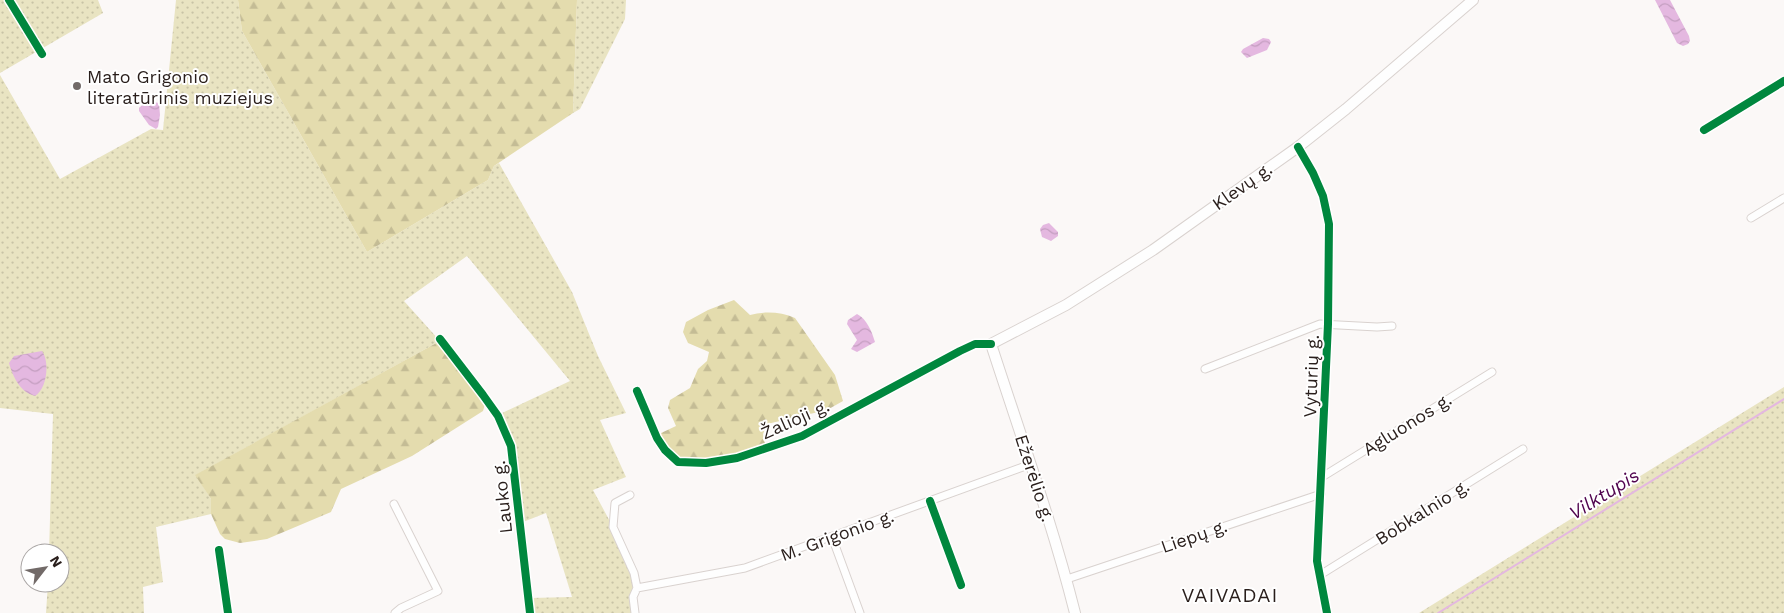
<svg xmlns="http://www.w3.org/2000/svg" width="1784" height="613" viewBox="0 0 1784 613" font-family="'Work Sans',sans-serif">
	<defs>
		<pattern id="grass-dots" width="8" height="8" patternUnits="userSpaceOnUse" patternTransform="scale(1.25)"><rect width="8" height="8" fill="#e9e4c2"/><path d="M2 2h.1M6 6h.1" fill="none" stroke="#c8c3a6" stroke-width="1.8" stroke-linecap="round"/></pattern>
		<pattern id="forest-firs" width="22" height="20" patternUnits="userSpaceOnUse" patternTransform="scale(1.25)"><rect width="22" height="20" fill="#e4dcae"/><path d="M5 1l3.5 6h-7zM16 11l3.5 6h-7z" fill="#c4bc95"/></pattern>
		<pattern id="water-waves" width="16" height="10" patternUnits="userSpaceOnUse" patternTransform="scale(1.25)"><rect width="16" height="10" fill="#e4b8e0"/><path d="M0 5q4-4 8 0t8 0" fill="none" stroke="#c49ec0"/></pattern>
	</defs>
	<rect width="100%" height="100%" fill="#fbf8f7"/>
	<!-- grass -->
	<path fill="url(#grass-dots)" d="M0 0H98L103 13 0 73Z
		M176 0H238L242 31 367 252 488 180 494 166 499 163 572 292 598 356 626 413 600 420 626 477 593 490 613 527 634 573 635 613H533L531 598 572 597 546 513 523 522 516 453 500 414 570 381 467 256 404 301 440 341 196 475 211 499V514L156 527 163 582 143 587 144 613H46L48 583H60V553H49L53 414 0 408V75L60 179 151 129 163 130Z
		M577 0H626L625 19 580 109 573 113Z
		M1784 387V613H1419Z"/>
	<!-- forest -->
	<path fill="url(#forest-firs)" d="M238 0H577L573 113 494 166 488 180 367 252 242 31Z
		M734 300 750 315C765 311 781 312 795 318L835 375 843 401 827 410 767 424 763 434 765 443C743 453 697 471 675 456 667 450 664 442 659 434L676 426 668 408 670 400 690 388 698 369 707 361 709 352 688 343 683 332 686 322 708 310Z
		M440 341 486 401 483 411 412 456 341 489 331 512 267 539 240 543 225 539 220 534 211 514V499L195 475Z"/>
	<!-- water -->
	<path fill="url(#water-waves)" d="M1655 0H1670L1689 36 1690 41 1688 44 1683 46 1677 43Z
		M1263 38 1269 39 1271 42 1267 50 1247 58 1241 52 1243 49Z
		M147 101 159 103 160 115 158 127 156 129 149 125 139 111V108Z
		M1049 223 1058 232V236L1051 241 1042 237 1040 229 1043 225Z
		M857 314C867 319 872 332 875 342L857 352 851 349 857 340 847 324 848 320Z
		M42 351C50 362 47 389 35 396 20 392 13 377 9 363L14 356Z"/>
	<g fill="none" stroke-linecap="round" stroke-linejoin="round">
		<!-- stream -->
		<path stroke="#e4b8e0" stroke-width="2" d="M1438 613 1784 399"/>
		<defs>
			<path id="street" d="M9 0 42 54
				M1704 130 1784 81
				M1298 147 1313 173 1323 196 1329 224 1328 324 1317 561 1327 613
				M1751 218 1784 198
				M440 339 483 395 498 416 511 446 530 613
				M1205 369 1320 324 1377 327 1392 326
				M637 391 657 438 665 450 678 462 706 463 737 458 802 436 960 351 975 344H991
				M1322 477 1492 372
				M630 495 615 503 613 527 634 573 637 588 633 597 635 613
				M930 501 961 585
				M394 504 438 591 401 608 395 613
				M832 537 860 613
				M219 550 228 613
				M1320 575 1523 449
				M1067 579 1321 494
				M637 588 745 568 1031 464"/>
			<path id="secondary" d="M1075 613C1052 522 1020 434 991 344L1066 305 1153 250 1298 147 1346 109 1473 0"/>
		</defs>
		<!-- street casing -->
		<use href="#street" stroke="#d9d2cf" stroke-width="9"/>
		<!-- secondary casing -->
		<use href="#secondary" stroke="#d9d2cf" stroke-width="12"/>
		<!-- street -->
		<use href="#street" stroke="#fefefe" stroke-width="7"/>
		<!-- secondary -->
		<use href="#secondary" stroke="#fefefe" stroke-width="10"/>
		<defs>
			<path id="cycleway" d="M9 0 42 54
				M1704 130 1784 81
				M1298 147 1313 173 1323 196 1329 224 1328 324 1317 561 1327 613
				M440 339 483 395 498 416 511 446 530 613
				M637 391 657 438 665 450 678 462 706 463 737 458 802 436 960 351 975 344H991
				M930 501 961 585
				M219 550 228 613"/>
		</defs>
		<!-- cycleway casing -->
		<use href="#cycleway" stroke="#fff" stroke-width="11"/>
		<!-- cycleway -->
		<use href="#cycleway" stroke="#00873e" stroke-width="8"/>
	</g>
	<!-- markers -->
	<circle fill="#726a68" stroke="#fff" stroke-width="2" cx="77" cy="86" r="5"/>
	<g text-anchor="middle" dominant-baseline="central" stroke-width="4" stroke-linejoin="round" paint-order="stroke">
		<!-- poi labels -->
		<g font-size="18" fill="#291e1b" stroke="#fff" text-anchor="start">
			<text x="87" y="76">Mato Grigonio<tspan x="87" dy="21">literatūrinis muziejus</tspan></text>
		</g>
		<!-- street labels -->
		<g font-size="18" fill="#291e1b" stroke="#fff">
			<text transform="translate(1242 186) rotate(-35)">Klevų g.</text>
			<text transform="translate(1311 376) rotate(-88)">Vyturių g.</text>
			<text transform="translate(795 419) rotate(-24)">Žalioji g.</text>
			<text transform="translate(1407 424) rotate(-32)">Agluonos g.</text>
			<text transform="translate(1035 478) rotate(72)">Ežerėlio g.</text>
			<text transform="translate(502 497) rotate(-96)">Lauko g.</text>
			<text transform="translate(1422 512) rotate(-32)">Bobkalnio g.</text>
			<text transform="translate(837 535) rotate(-20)">M. Grigonio g.</text>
			<text transform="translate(1194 536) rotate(-19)">Liepų g.</text>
		</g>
		<!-- water labels -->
		<g font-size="19" font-style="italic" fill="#51044f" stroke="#fff">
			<text transform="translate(1604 494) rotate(-32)">Vilktupis</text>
		</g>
		<!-- quarter labels -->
		<g font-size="20" letter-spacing="1" fill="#291e1b" stroke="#fff">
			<text x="1230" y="595">VAIVADAI</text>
		</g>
	</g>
	<!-- north arrow -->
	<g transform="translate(45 568) rotate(59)"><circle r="24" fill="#ffffff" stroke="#a9a5a4"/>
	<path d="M0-4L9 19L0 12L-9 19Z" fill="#726a68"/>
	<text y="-8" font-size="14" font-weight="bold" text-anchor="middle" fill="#291e1b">N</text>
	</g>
</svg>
